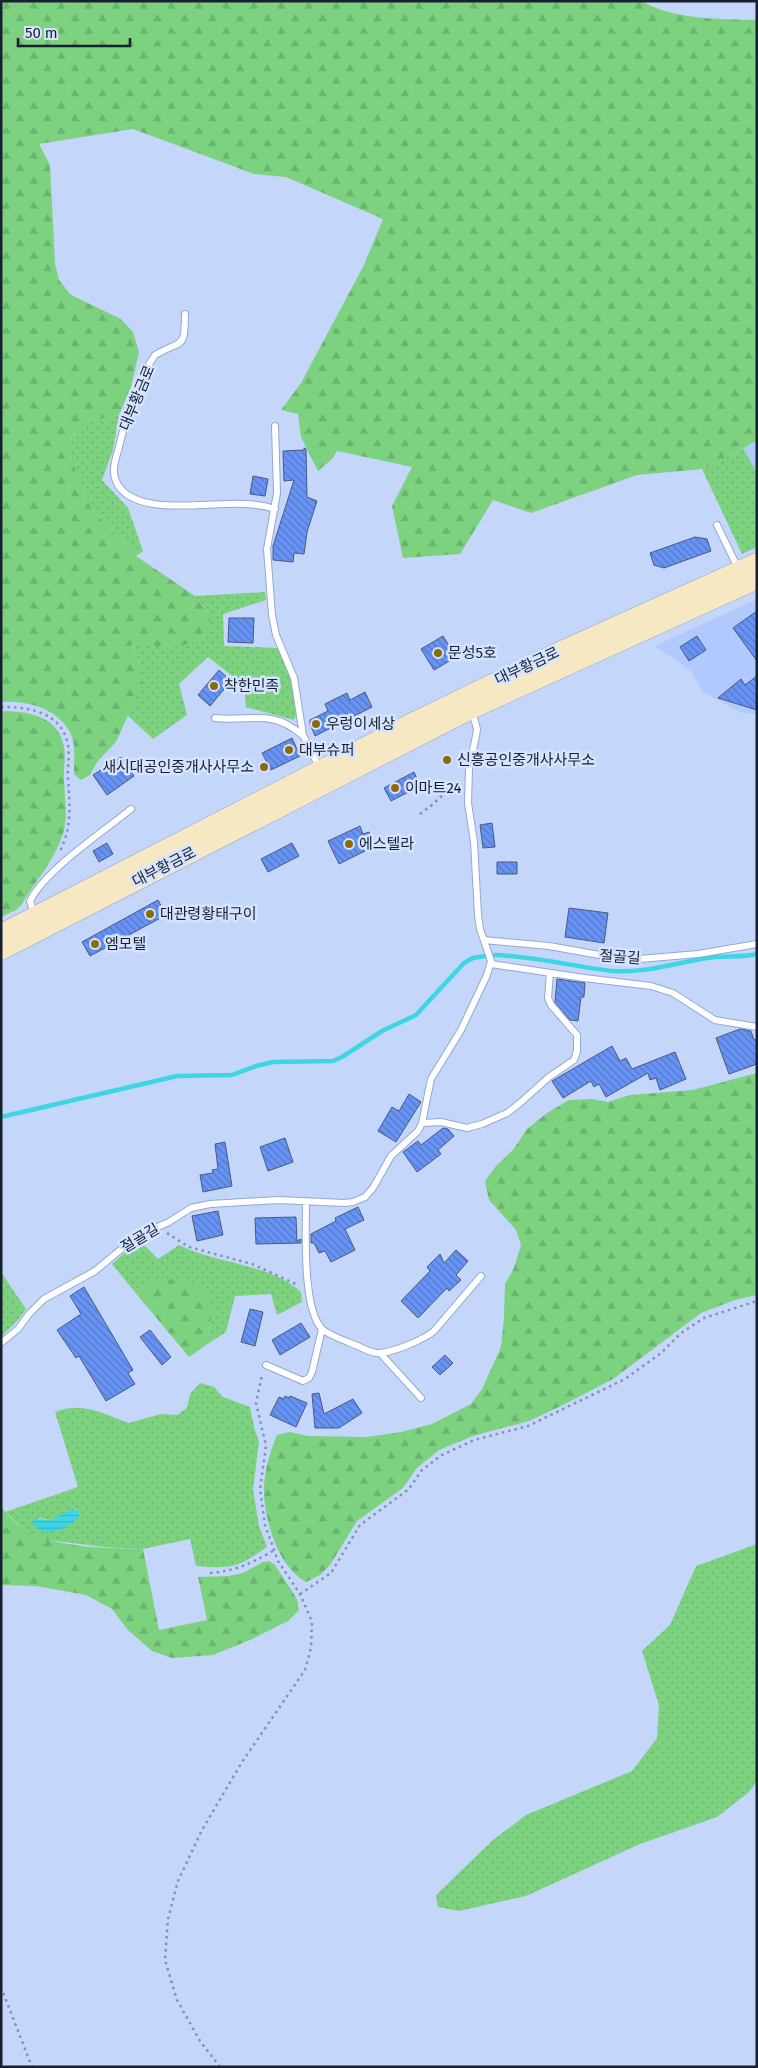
<svg xmlns="http://www.w3.org/2000/svg" width="758" height="2068" viewBox="0 0 758 2068" font-family="'Fira Sans','Noto Sans KR',sans-serif">
	<defs>
		<pattern id="grass-dots" width="8" height="8" patternUnits="userSpaceOnUse" patternTransform="scale(1.25)"><rect width="8" height="8" fill="#7dd280"/><path d="M2 2h.1M6 6h.1" fill="none" stroke="#6bb46f" stroke-width="1.8" stroke-linecap="round"/></pattern>
		<pattern id="forest-firs" width="22" height="20" patternUnits="userSpaceOnUse" patternTransform="scale(1.25)"><rect width="22" height="20" fill="#7dd280"/><path d="M5 1l3.5 6h-7zM16 11l3.5 6h-7z" fill="#6bb46f"/></pattern>
		<pattern id="water-rules" width="6" height="5" patternUnits="userSpaceOnUse" patternTransform="scale(1.25)"><rect width="6" height="5" fill="#3ed5e4"/><path d="M0 2.5h6" fill="none" stroke="#36b7c4"/></pattern>
		<pattern id="building-back-hatch" width="6" height="6" patternUnits="userSpaceOnUse" patternTransform="scale(1.25)"><rect width="6" height="6" fill="#6793f5"/><path d="M-1 5l2 2M0 0l6 6M5-1l2 2" fill="none" stroke="#5478c7"/></pattern>
	</defs>
	<rect width="100%" height="100%" fill="#c4d6fa"/>
	<!-- built -->
	<path fill="#b1c9fc" d="M757 441V473L743 448Z
		M757 599V714L742 713 703 692 691 671 655 646Z"/>
	<!-- grass -->
	<path fill="url(#grass-dots)" fill-rule="evenodd" d="M119 415 113 450 102 480 128 508 143 551 136 556 91 508 71 459 70 438 82 423Z
		M743 448 757 473V547L742 554 702 469Z
		M265 592 266 600 223 614 224 646 278 648C285 663 303 705 294 720L246 707 244 685 208 657 179 684 187 715 153 739 127 715 139 663 131 642 172 648 210 613 195 596Z
		M139 1240 158 1259 179 1245C216 1264 269 1263 301 1292L302 1302 277 1315 271 1294 235 1296 226 1332 206 1345 213 1310 148 1282 134 1291 112 1264Z
		M1 1272 26 1309 18 1320 1 1337Z
		M200 1383 214 1387 223 1397 250 1407 254 1427 259 1442 253 1489 259 1526 267 1547C237 1568 232 1569 196 1566L190 1539 143 1549 104 1547 47 1540 25 1530 5 1512 78 1487 55 1412C83 1401 103 1414 129 1423L161 1414 177 1415 187 1408 190 1394ZM76 1509 80 1514 35 1527 38 1518 52 1520Z
		M757 1544V1781L749 1792 717 1817 640 1844 526 1896 459 1911 438 1907 436 1895 493 1840 526 1815 632 1771 657 1738 659 1705 642 1651 670 1625 696 1566Z"/>
	<!-- forest -->
	<path fill="url(#forest-firs)" d="M1 1H642C672 20 722 19 757 20V441L702 469 637 475 531 513 493 500 460 554 403 558 392 506 412 467 337 451 331 460 318 471 301 437 298 414 281 410 301 383 364 265 383 219 286 177 254 174 133 129 39 144 50 165 55 263 59 280 71 295 121 319 133 332 139 352 131 387 119 415 82 423 70 438 71 459 91 508 136 556 195 596 210 613 211 630 200 641 172 648 131 643 139 663 142 684 116 742 97 762 90 775 81 780 74 774C74 760 76 744 70 732 57 708 26 700 1 702Z
		M1 711C28 711 59 716 64 747 66 758 63 770 64 781 65 803 69 821 60 842 51 864 34 883 22 904L16 910 1 917Z
		M757 1073V1295L735 1300 701 1313 613 1379 565 1404 529 1421 473 1436 439 1450 416 1469 403 1488 357 1521 330 1565 320 1575 306 1582C278 1567 263 1518 264 1487 265 1470 270 1451 277 1435L290 1432 308 1436 367 1437 401 1432 432 1424 471 1404 482 1389 501 1347 504 1318 505 1284 514 1268 521 1245 516 1230 489 1200 485 1181 496 1166 513 1150 527 1129 547 1113 569 1100 592 1099 608 1102 630 1095 693 1090Z
		M173 1279 195 1284 207 1294 213 1310 206 1345 189 1357 134 1291 148 1282Z
		M1 1506C30 1551 96 1547 143 1549L159 1630 207 1620 198 1577 229 1576 243 1573 263 1562 269 1561 275 1565 297 1599 299 1610 288 1621 250 1640 213 1655 172 1658 152 1651 128 1630 112 1609 86 1595 36 1586 1 1585Z"/>
	<!-- water -->
	<path fill="url(#water-rules)" d="M72 1509 79 1511 80 1514C71 1530 46 1539 32 1524L34 1519 52 1520Z"/>
	<g fill="none" stroke-linecap="round" stroke-linejoin="round">
		<!-- stream -->
		<path stroke="#3ed5e4" stroke-width="4.5" d="M495 955C535 956 573 967 613 971 645 973 676 963 707 958 723 955 741 958 757 954
			M1 1117 177 1076 232 1075 256 1066 273 1062 333 1061 342 1057 382 1031 416 1015 464 963 473 958 485 956"/>
	</g>
	<!-- building -->
	<path fill="url(#building-back-hatch)" stroke="#485a81" d="M304 448 306 449 307 497 317 501 307 532 304 554 294 553 293 562 273 560V546L294 480 284 481 283 451 304 450Z
		M253 476 268 479 265 496 250 494Z
		M695 537 707 539 711 551 664 568 654 565 650 553Z
		M757 611V661L733 628Z
		M229 618H254L253 643 228 642Z
		M443 636 456 657 434 670 421 649Z
		M697 636 706 650 689 661 680 647Z
		M219 670 231 681 210 706 198 695Z
		M757 676V710L718 698 741 679 745 685Z
		M365 692 372 707 315 736 310 724V720L328 711 325 704 347 693 350 700Z
		M292 738 300 756 271 770 262 753Z
		M121 757 134 776 107 795 93 775Z
		M414 772 420 786 391 801 384 788Z
		M492 823 495 847 483 848 480 825Z
		M360 826 363 834 369 832 375 846 339 864 328 841Z
		M107 843 113 854 99 862 93 851Z
		M292 843 299 856 268 872 261 859Z
		M497 862H517V874H497Z
		M158 900 166 915 90 956 82 942Z
		M569 908 608 913 604 943 565 937Z
		M557 979 585 983 584 997H581L578 1021 570 1020 555 1002Z
		M740 1029 751 1031 754 1040 757 1039V1064L729 1074 716 1038Z
		M612 1046 620 1061 626 1058 632 1069 675 1052 686 1079 660 1090 656 1078 650 1080 648 1073 606 1097 599 1084 594 1087 591 1081 563 1098 552 1081Z
		M409 1094 421 1102 396 1142 378 1131 392 1107 399 1111Z
		M443 1128 448 1129 454 1136 438 1150 441 1154 417 1172 403 1152 418 1141 421 1145Z
		M285 1138 293 1162 268 1171 260 1147Z
		M225 1142 232 1186 203 1192 200 1175 213 1173 212 1170 218 1169 215 1144Z
		M358 1207 364 1220 345 1229 355 1250 331 1262 325 1251 319 1253 314 1243H311V1234L336 1221 335 1218Z
		M218 1211 223 1235 197 1241 192 1216Z
		M296 1217 297 1241 301 1239V1243L256 1244 255 1218Z
		M456 1250 468 1261 456 1275 461 1280 449 1291 447 1288 418 1318 401 1301 430 1271 427 1267 440 1254 444 1263Z
		M84 1287 133 1370 128 1373 135 1384 106 1401 79 1356 76 1358 57 1330 81 1314 70 1296Z
		M250 1309 263 1312 255 1346 241 1342Z
		M301 1323 310 1337 280 1355 272 1340Z
		M150 1330 171 1357 162 1365 140 1337Z
		M445 1355 453 1363 440 1375 432 1367Z
		M319 1393 324 1414 353 1399 362 1413 339 1428H315L312 1394Z
		M285 1396 289 1398 290 1396 307 1403 296 1427 270 1415 279 1397 284 1399Z"/>
	<g fill="none" stroke-linecap="round" stroke-linejoin="round">
		<defs>
			<path id="lane" d="M185 314C185 351 182 339 155 355 137 381 126 417 119 447 116 458 111 470 116 481 130 515 197 504 226 504 243 503 259 504 275 509
				M275 426 277 493 267 549 272 615 276 635 294 678 303 735 319 767
				M717 525 738 568
				M215 718C250 722 271 708 302 735
				M34 914 30 901C45 870 103 832 131 809
				M484 940 549 946 628 960 698 954 757 944
				M491 964 584 978 651 986 673 993 715 1020 757 1027
				M422 1123 441 1122 467 1128 482 1124 507 1113 520 1103 549 1077 574 1060 577 1051V1035L551 1005 548 998 550 973
				M306 1201C306 1230 302 1308 322 1329 328 1335 351 1343 360 1347 366 1350 374 1354 381 1353 396 1351 423 1340 434 1331L481 1276
				M1 1343 18 1329 29 1314 44 1299 95 1271 125 1246 144 1233 169 1222 191 1208 210 1204 278 1200 344 1203 353 1202 365 1197 373 1188 391 1156 418 1131 422 1123 431 1079 461 1030 487 975 491 961 480 929 478 915 474 842 468 803 469 768 476 736 477 729 472 711
				M380 1353 421 1398
				M266 1365 303 1381 309 1378 312 1372 322 1329"/>
			<path id="secondary" d="M1 933 416 720 544 658 757 562
				M1 951 471 710 757 580"/>
		</defs>
		<!-- lane casing -->
		<use href="#lane" stroke="#93a8d3" stroke-width="8"/>
		<!-- secondary casing -->
		<use href="#secondary" stroke="#93a8d3" stroke-width="19"/>
		<!-- path -->
		<path stroke="#8492af" stroke-width="2.5" stroke-dasharray="2.5 4" stroke-linecap="butt" d="M1 707C29 707 62 712 68 745 70 756 67 768 68 779 70 805 72 827 60 851
			M420 814 432 805 458 781
			M167 1233 189 1247 252 1264 298 1285
			M210 1573C235 1571 252 1563 273 1551
			M300 1594 331 1573 360 1525 409 1489 421 1471 440 1456 474 1440 528 1426 625 1379 661 1353 681 1333 704 1318 757 1301
			M1 1987 32 2067
			M220 2067 200 2041 177 2000 165 1960 168 1919 178 1881 202 1830 242 1762 305 1670 311 1648 312 1622 300 1594 278 1561 265 1525 260 1489 266 1446 256 1403 262 1375"/>
		<!-- lane -->
		<use href="#lane" stroke="#fff" stroke-width="6"/>
		<!-- secondary -->
		<use href="#secondary" stroke="#f7e8c4" stroke-width="18"/>
	</g>
	<!-- markers -->
	<g fill="#8d6a0d" stroke="#d5e3fe" stroke-width="2">
		<circle cx="438" cy="653" r="5"/>
		<circle cx="214" cy="686" r="5"/>
		<circle cx="316" cy="724" r="5"/>
		<circle cx="289" cy="750" r="5"/>
		<circle cx="447" cy="760" r="5"/>
		<circle cx="264" cy="767" r="5"/>
		<circle cx="395" cy="788" r="5"/>
		<circle cx="349" cy="844" r="5"/>
		<circle cx="150" cy="914" r="5"/>
		<circle cx="95" cy="944" r="5"/>
	</g>
	<g text-anchor="middle" dominant-baseline="central" stroke-width="5" stroke-linejoin="round" paint-order="stroke">
		<!-- street labels -->
		<g font-size="15" fill="#182030" stroke="#d5e3fe">
			<text transform="translate(137 398) rotate(-68)">대부황금로</text>
			<text transform="translate(527 666) rotate(-25)">대부황금로</text>
			<text transform="translate(164 867) rotate(-27)">대부황금로</text>
			<text transform="translate(620 957) rotate(4)">절골길</text>
			<text transform="translate(140 1238) rotate(-31)">절골길</text>
		</g>
		<!-- poi labels -->
		<g font-size="15" fill="#182030" stroke="#d5e3fe" text-anchor="start">
			<text x="448" y="653">문성5호</text>
			<text x="224" y="686">착한민족</text>
			<text x="326" y="724">우렁이세상</text>
			<text x="299" y="750">대부슈퍼</text>
			<text x="457" y="760">신흥공인중개사사무소</text>
			<text x="254" y="767" text-anchor="end">새시대공인중개사사무소</text>
			<text x="405" y="788">이마트24</text>
			<text x="359" y="844">에스텔라</text>
			<text x="160" y="914">대관령황태구이</text>
			<text x="105" y="944">엠모텔</text>
		</g>
	</g>
	<!-- border -->
	<rect width="758" height="2068" fill="none" stroke="#182030" stroke-width="5"/>
	<!-- scale -->
	<path d="M18 38v8h112v-8" fill="none" stroke="#182030" stroke-width="2.5"/>
	<text x="25" y="38" font-size="15" fill="#182030" stroke="#d5e3fe" stroke-width="4" paint-order="stroke">50 m</text>
</svg>
